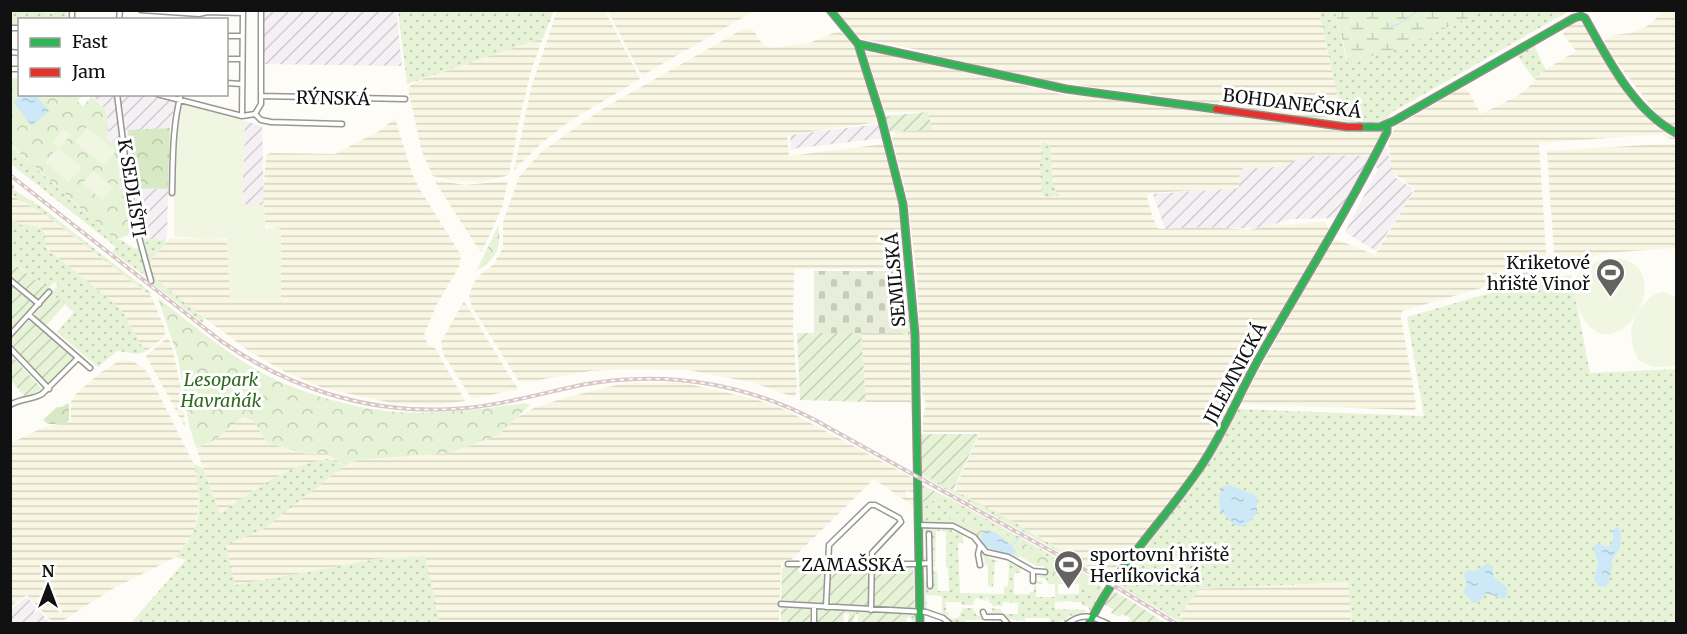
<svg xmlns="http://www.w3.org/2000/svg" width="1687" height="634" viewBox="0 0 1687 634" font-family="Merriweather,serif">
	<defs>
		<pattern id="industrial-furrows" width="10" height="10" patternUnits="userSpaceOnUse" patternTransform="scale(1.5)"><rect width="10" height="10" fill="#f5f0f3"/><path d="M-1 1l2-2M0 10L10 0M9 11l2-2" fill="none" stroke="#d1cdcf"/></pattern>
		<pattern id="farmland-rules" width="6" height="5" patternUnits="userSpaceOnUse" patternTransform="scale(1.5)"><rect width="6" height="5" fill="#f9f7e4"/><path d="M0 2.5h6" fill="none" stroke="#d4d3c3"/></pattern>
		<pattern id="grass-dots" width="8" height="8" patternUnits="userSpaceOnUse" patternTransform="scale(1.5)"><rect width="8" height="8" fill="#e7f3d7"/><path d="M2 2h.1M6 6h.1" fill="none" stroke="#c5cfb8" stroke-width="1.8" stroke-linecap="round"/></pattern>
		<pattern id="forest-crowns" width="20" height="18" patternUnits="userSpaceOnUse" patternTransform="scale(1.5)"><rect width="20" height="18" fill="#d8eac5"/><path d="M2 6a3 3 0 1 1 6 0M12 15a3 3 0 1 1 6 0" fill="none" stroke="#b8c8a8"/></pattern>
		<pattern id="wetland-marsh" width="20" height="14" patternUnits="userSpaceOnUse" patternTransform="scale(1.5)"><rect width="20" height="14" fill="#e7f3d7"/><path d="M1 5h8M5 5V1M11 12h8M15 12V8" fill="none" stroke="#c5cfb8"/></pattern>
		<pattern id="cemetery-stones" width="16" height="16" patternUnits="userSpaceOnUse" patternTransform="scale(1.5)"><rect width="16" height="16" fill="#e9eedb"/><path d="M2 7V4a2 2 0 0 1 4 0v3zM10 15v-3a2 2 0 0 1 4 0v3z" fill="#c7cbbb"/></pattern>
		<pattern id="park-crowns" width="20" height="18" patternUnits="userSpaceOnUse" patternTransform="scale(1.5)"><rect width="20" height="18" fill="#e7f3d7"/><path d="M2 6a3 3 0 1 1 6 0M12 15a3 3 0 1 1 6 0" fill="none" stroke="#c5cfb8"/></pattern>
		<pattern id="garden-furrows" width="10" height="10" patternUnits="userSpaceOnUse" patternTransform="scale(1.5)"><rect width="10" height="10" fill="#e7f3d7"/><path d="M-1 1l2-2M0 10L10 0M9 11l2-2" fill="none" stroke="#c5cfb8"/></pattern>
		<pattern id="water-ripples" width="26" height="14" patternUnits="userSpaceOnUse" patternTransform="scale(1.5)"><rect width="26" height="14" fill="#cde8f7"/><path d="M2 4q2-2 4 0t4 0M15 11q2-2 4 0t4 0" fill="none" stroke="#afc6d3"/></pattern>
	</defs>
	<rect width="100%" height="100%" fill="#fdfcf7"/>
	<!-- industrial -->
	<path fill="url(#industrial-furrows)" d="M264 11H396L402 66 264 64Z
		M92 95H141L175 102 170 128 128 131 132 187 168 189 167 236 165 240 138 239 133 233 125 191 119 188 123 182H120L117 142 112 143 105 138 109 134 105 109Z
		M245 121 262 126 264 205H242Z
		M879 124 883 138 791 149 790 135Z
		M1385 144 1396 178 1412 188V193L1376 251 1345 232 1378 169 1374 165Z
		M1320 155 1373 156 1339 218 1292 219 1264 227 1253 228 1165 229 1153 194 1239 188 1240 168 1275 167 1302 158Z
		M27 597 50 623 11 624V609Z"/>
	<!-- farmland -->
	<path fill="url(#farmland-rules)" fill-rule="evenodd" d="M557 11H605L640 79 570 121 543 142 514 170 531 88Z
		M608 11H754L643 75 640 73Z
		M836 11H1319L1343 123 1159 96 1152 95 1148 91 1139 93 1077 85 1071 81 1058 83 983 67 937 56 930 52 862 39 854 32Z
		M1663 11H1676V129L1669 126 1660 118 1612 56 1604 41 1612 35 1632 33 1649 25Z
		M1577 21 1584 25 1610 68 1647 117 1661 130 1676 137V139H1670L1661 134 1539 143 1547 269 1402 311 1401 318 1415 397 1416 408 1414 410 1240 404 1333 238 1375 255 1415 189 1396 175 1392 169 1388 144 1395 127 1461 88 1467 89 1481 114 1515 97 1527 89 1540 73 1576 51 1563 34 1567 27Z
		M748 28 754 31 761 42 770 48 809 43 838 31 845 35 855 49 879 122 787 135 789 156 884 144 898 197 906 265 903 268 892 269H794L793 331 797 387 796 394 794 397 754 383 689 370 622 369 590 371 527 382 518 380 472 307 469 295 476 278 493 265 503 248V222L519 177 541 152 604 108 743 29Z
		M543 38 531 71 520 117 509 175 482 182 453 181 433 176 422 152 408 89 411 85 420 80Z
		M870 50 1069 96 1096 97 1342 131H1382L1383 135 1371 155 1313 156 1302 158 1281 167 1242 168 1240 171 1239 188 1148 193 1147 197 1153 219 1159 229 1208 227 1248 230 1277 224 1284 225 1317 222H1325L1329 229 1202 459 1166 510 1111 573 1101 574 1033 533 956 491 955 488 980 434 979 432H923V417L926 403 922 393 917 276 907 197 892 138 895 132 932 129 928 112H885L866 54ZM1043 142 1050 147 1053 184 1058 196 1042 195 1041 144Z
		M395 118 412 173 419 188 461 255 459 267 437 304 424 335 428 345 435 348 465 401 436 405 396 404 323 388 283 371 249 351 179 299 157 280 152 272 151 260 153 254 163 248 170 238 224 239 227 240 230 299H281V229L269 227 265 223 263 197 266 155 271 153 335 154 381 130Z
		M1662 144H1676V248L1605 253 1555 268 1547 151Z
		M434 180 465 185 508 181 502 208 482 251 479 250Z
		M10 194 50 218 151 296 166 331 163 338 145 352 121 309 46 248 45 235 41 228 25 224 21 225 11 217Z
		M464 301 518 389 472 399 443 354 441 342Z
		M861 333H902L905 334 910 339 911 405 906 402H866Z
		M168 337 172 347 183 397 185 427 146 356Z
		M120 360 132 361 142 367 149 375 194 464 199 486 198 512 194 531 176 557 112 589 64 620 52 622 27 595 11 606V443L44 427 69 422 71 419V402L76 394 100 373Z
		M625 383H684L755 399 786 410 913 478V492L906 491V497L913 498V506L874 479 791 560 781 563 779 623H440L425 556 378 559 235 585 226 545 254 533 343 466 255 489 220 514 196 448 213 441 243 417 254 421 267 443 308 454 326 453 344 466 357 460 450 453 498 435 516 418 534 408 564 398Z
		M1349 582 1351 623 1186 624 1179 616 1199 589Z"/>
	<!-- grass -->
	<path fill="url(#grass-dots)" d="M12 11 54 13V11H67V19L20 20 19 27 11 26Z
		M398 11V10L554 11 543 38 407 84Z
		M1319 11H1335L1347 62 1380 53 1438 31 1483 11H1569L1391 113 1385 121 1363 124 1343 121Z
		M1534 45 1545 69 1534 79 1517 55Z
		M1042 142 1047 143 1050 147 1053 184 1059 196 1045 197 1042 194 1040 167Z
		M10 145 115 239 121 240 136 249 139 248 147 277 112 252 116 247 11 164Z
		M11 188 40 206 150 292 151 296 50 218 11 194Z
		M10 217 21 225 25 224 41 228 45 235 46 248 121 309 145 352 139 354 117 351 98 367 57 332 74 312 51 293 58 285 54 282 48 289 11 261Z
		M142 238 165 240 167 243C153 258 144 258 157 280L204 318 203 323 153 284 140 240Z
		M893 271H908L911 300 917 475 913 473 910 339 906 334 902 333V312H893V310H905L906 300 893 299Z
		M1571 275 1590 373 1676 369V623H1352L1348 582 1199 589 1179 616 1186 623H1182L1116 584 1196 482 1238 409 1424 416 1407 317 1535 280Z
		M328 459 344 466 264 529 226 545 235 585 378 559 425 556 440 623 341 624 335 620 333 624H130L186 560 176 557C181 549 189 541 193 532 203 512 199 485 194 464L203 468 220 514C251 492 290 463 328 459Z
		M920 473 1000 514 1101 574 1109 575V578L1108 579 920 475Z
		M942 495 951 499 1102 583 1099 586 1008 534 990 527 974 526 953 511 950 523H923L920 521V502L940 500Z
		M924 526 939 527 940 531H936L935 567 930 565 934 564 933 555 931 554V531L924 534V556L927 558 924 561 921 560 923 538 921 528Z
		M942 527 952 528V531L956 533 958 531 961 535 962 533 963 534V543H958L960 593 1004 594V587L1008 586 1009 565 1008 562 1017 566 1020 564 1021 573H1014V594H1029L1030 592H1034V581H1042L1043 584H1036V597H1055V584H1048L1046 579 1035 576H1045L1058 584V594H1079V584L1099 597 1091 612 1087 606H1082V602H1071V601L1055 602V609L1086 610 1084 613 1072 616 1070 615 1065 622 1063 620 1058 623H1050L1049 618H1025V621C1011 621 1002 616 988 616V612H992V609L988 608 1001 609 1002 614H1018V603L1003 602 1002 606H992V603H989L988 598H986V601L976 598 972 605H962L961 602H946V612L949 613V616L942 614V596L926 595 927 610H924L920 567 923 565 927 569H924L925 582H928V586H931V570L937 571 938 591H949L948 568 946 567V532L942 531Z
		M983 551 989 558 999 561 995 563 993 587 988 586V565H985L984 557 980 554Z
		M963 608H973V610L975 611 976 615 980 616 982 618H1000L1006 623H999L998 621 990 620H966V623L953 622 950 620V618H958Z"/>
	<!-- forest -->
	<path fill="url(#forest-crowns)" d="M170 128 168 189 132 188 128 130Z
		M69 403V420L66 424H48L43 420 57 407H61Z"/>
	<!-- wetland -->
	<path fill="url(#wetland-marsh)" d="M1335 11H1484C1440 30 1395 53 1348 62Z"/>
	<!-- cemetery -->
	<path fill="url(#cemetery-stones)" d="M814 271H893V312H902V333H814Z"/>
	<!-- park -->
	<path fill="url(#park-crowns)" d="M10 78H19L20 94H75L78 97 83 95 77 101 83 106 91 97 90 95 105 109 109 134 105 138 112 143 113 140 117 142 120 181 124 182 120 188 125 191 133 233 116 240 11 145Z
		M498 226C503 245 495 262 477 270Z
		M158 298C193 325 227 354 266 375 304 394 355 409 398 412 440 415 483 409 525 403L530 405 498 435 450 453 357 460 344 466 326 453 308 454 267 443 254 421 243 417 213 441 196 448 189 425 178 358Z
		M952 510 974 526 990 527 1008 534 1105 589 1099 597 1079 584H1058L1045 576 1044 566H1036L1020 556 1019 558 987 549 976 535 961 527 950 523Z"/>
	<!-- garden -->
	<path fill="url(#garden-furrows)" d="M928 112 932 129 930 130 890 132 885 116Z
		M10 261 48 289 40 298 37 299 11 278Z
		M11 285 34 304 11 332 10 285Z
		M51 293 65 304 46 326 35 317V313Z
		M31 320 73 358 51 383H47L11 344 12 338 28 321Z
		M797 333H861L866 402 800 400Z
		M10 355H11L42 389 33 394 24 396 11 380Z
		M920 434H979L953 490 920 473V462L923 455 920 453Z
		M921 484 942 495 940 500 921 502Z
		M785 566 825 567 824 604 781 602 782 569Z
		M830 567 869 568V606L829 604Z
		M874 567H913L915 608 873 606Z
		M1110 589 1133 602 1165 623H1127L1130 618 1122 614 1120 617 1111 613 1113 609 1101 603Z
		M781 608 810 609V623H781Z
		M818 609 915 614V623H912V619L910 617 907 618V623H858V615L855 614 853 623H848L849 614 844 613 843 621 846 623H816Z"/>
	<!-- pitch -->
	<path fill="#f0f6e1" d="M182 104 245 121 242 204 264 205 265 228 281 229V299L230 300 227 238 207 239 174 236V150Z
		M87 127 116 151 104 166 75 142Z
		M63 129 71 135 59 149 82 167 69 182 45 162 58 147 52 142Z
		M93 170 113 187 103 200 82 184Z
		M1614 258C1669 262 1640 336 1605 334 1583 333 1567 292 1578 275 1585 264 1602 260 1614 258Z
		M1664 292 1676 297V366L1654 367 1639 361C1628 339 1628 323 1644 304 1650 298 1655 292 1664 292Z"/>
	<!-- water -->
	<path fill="url(#water-ripples)" d="M23 95H35L49 111 32 126 13 102Z
		M1229 485 1257 496V513L1244 527 1234 525 1220 510 1219 496 1223 486Z
		M1617 527 1621 531 1620 548 1612 560V568L1608 584 1604 587 1599 586 1594 580 1598 563 1593 547 1598 543 1607 547 1610 546 1613 540V529Z
		M986 530C999 532 1008 542 1016 551L1013 555 986 547 981 539 982 533Z
		M1488 563 1493 568V576L1507 588V596L1504 599 1486 593 1479 602 1473 603 1463 592 1467 584 1464 574 1467 571 1478 570Z"/>
	<g fill="none" stroke-linecap="round" stroke-linejoin="round">
		<!-- stream -->
		<path stroke="#cde8f7" stroke-width="1.5" d="M1388 27 1399 24 1419 10
			M1010 546 1016 542 1024 529"/>
		<defs>
			<path id="street" d="M141 10 199 14 207 12 243 13
				M72 20V10
				M119 20 120 10
				M10 28H20
				M226 36H242
				M10 52 20 53
				M226 59H242
				M10 69H20
				M226 83 242 84
				M117 94 129 189 139 237 151 281
				M157 94 242 116 255 114 261 104V10
				M261 96 405 99
				M255 114 261 120 271 122 342 124
				M242 116 243 10
				M172 193C173 160 172 127 181 94
				M10 280 39 304
				M29 315 90 368
				M10 335 49 292
				M10 348 49 389
				M10 405C21 398 32 400 42 394L78 358
				M918 525 953 526 974 537 986 552 1008 557 1033 571V581
				M929 534 930 586
				M788 564H918L929 563
				M980 565 978 554 980 546
				M1033 571 1045 572
				M781 604 926 612 943 618 950 624
				M826 607 829 545 870 505H875L899 518 901 522 872 553 871 610
				M983 612 985 617H1002L1008 624
				M814 624V606
				M1067 624C1082 612 1092 616 1108 624"/>
			<path id="fast" d="M830 10 858 44 881 117 903 204 915 334 920 624
				M858 44 1066 89 1216 109
				M1360 127H1380L1394 121 1574 18 1581 16 1585 18C1608 59 1633 110 1676 133
				M1089 624C1117 566 1163 522 1199 469 1224 433 1240 391 1262 353 1304 280 1349 208 1387 132V125"/>
			<path id="jam" d="M1216 109 1347 127H1360"/>
		</defs>
		<!-- street casing -->
		<use href="#street" stroke="#979795" stroke-width="7"/>
		<!-- fast casing -->
		<use href="#fast" stroke="#8e8d8b" stroke-width="9"/>
		<!-- jam casing -->
		<use href="#jam" stroke="#8e8d8b" stroke-width="9"/>
		<!-- street -->
		<use href="#street" stroke="#fffffe" stroke-width="4"/>
		<!-- fast -->
		<use href="#fast" stroke="#30b455" stroke-width="6"/>
		<!-- jam -->
		<use href="#jam" stroke="#e5322d" stroke-width="6"/>
		<defs>
			<path id="rail" d="M10 175 221 341C289 388 368 414 452 409 496 407 538 394 581 385 663 370 741 382 815 420L1116 587 1177 624
				M10 187H12"/>
		</defs>
		<!-- rail casing -->
		<use href="#rail" stroke="#d9c6c7" stroke-width="4"/>
		<!-- rail -->
		<use href="#rail" stroke="#fff" stroke-width="1.5" stroke-dasharray="4.5" stroke-linecap="butt"/>
	</g>
	<!-- icons -->
	<defs>
		<symbol id="stadium-pin" viewBox="-11 -11 22 30"><path d="M0 17L-7.5 6A9.5 9.5 0 1 1 7.5 6Z" fill="#646362" stroke="#fff"/><path d="M0-5a6.5 5 0 1 0 0 10a6.5 5 0 1 0 0-10ZM-3.5-1.8h7v3.6h-7Z" fill="#fff"/></symbol>
	</defs>
	<g fill-rule="evenodd">
		<use href="#stadium-pin" x="1594" y="256" width="33" height="45"/>
		<use href="#stadium-pin" x="1052" y="548" width="33" height="45"/>
	</g>
	<g text-anchor="middle" dominant-baseline="central" stroke-width="6" stroke-linejoin="round" paint-order="stroke">
		<!-- street labels -->
		<g font-size="18" fill="#111" stroke="#fff">
			<text transform="translate(333 98) rotate(1)">RÝNSKÁ</text>
			<text transform="translate(1292 103) rotate(7)">BOHDANEČSKÁ</text>
			<text transform="translate(132 188) rotate(81)">K SEDLIŠTI</text>
			<text transform="translate(895 280) rotate(-95)">SEMILSKÁ</text>
			<text transform="translate(1235 373) rotate(-62)">JILEMNICKÁ</text>
			<text x="853" y="564">ZAMAŠSKÁ</text>
		</g>
		<!-- poi labels -->
		<g font-size="18" fill="#111" stroke="#fff" text-anchor="end">
			<text x="1590" y="262">Kriketové<tspan x="1590" dy="21">hřiště Vinoř</tspan></text>
			<text x="1090" y="554" text-anchor="start">sportovní hřiště<tspan x="1090" dy="21">Herlíkovická</tspan></text>
		</g>
		<!-- park labels -->
		<g font-size="18" font-style="italic" fill="#2f6b1f" stroke="#fff">
			<text x="221" y="379">Lesopark<tspan x="221" dy="21">Havraňák</tspan></text>
		</g>
	</g>
	<!-- border -->
	<rect width="1687" height="634" fill="none" stroke="#111111" stroke-width="24"/>
	<!-- legend -->
	<rect x="18" y="18" width="210" height="78" fill="#ffffff" stroke="#a0a0a0" stroke-width="1.5"/>
	<rect x="30" y="38" width="30" height="9" fill="#30b455" stroke="#a0a0a0" stroke-width="1.5"/>
	<text x="72" y="48" font-size="18" fill="#111111">Fast</text>
	<rect x="30" y="68" width="30" height="9" fill="#e5322d" stroke="#a0a0a0" stroke-width="1.5"/>
	<text x="72" y="78" font-size="18" fill="#111111">Jam</text>
	<!-- north arrow -->
	<g transform="translate(48 586)" stroke="#ffffff" stroke-width="4.5" paint-order="stroke">
	<path d="M0-4.5L10 22L0 15L-10 22Z" fill="#111111"/>
	<text y="-9" font-size="16" font-weight="bold" text-anchor="middle" fill="#111111">N</text>
	</g>
</svg>
